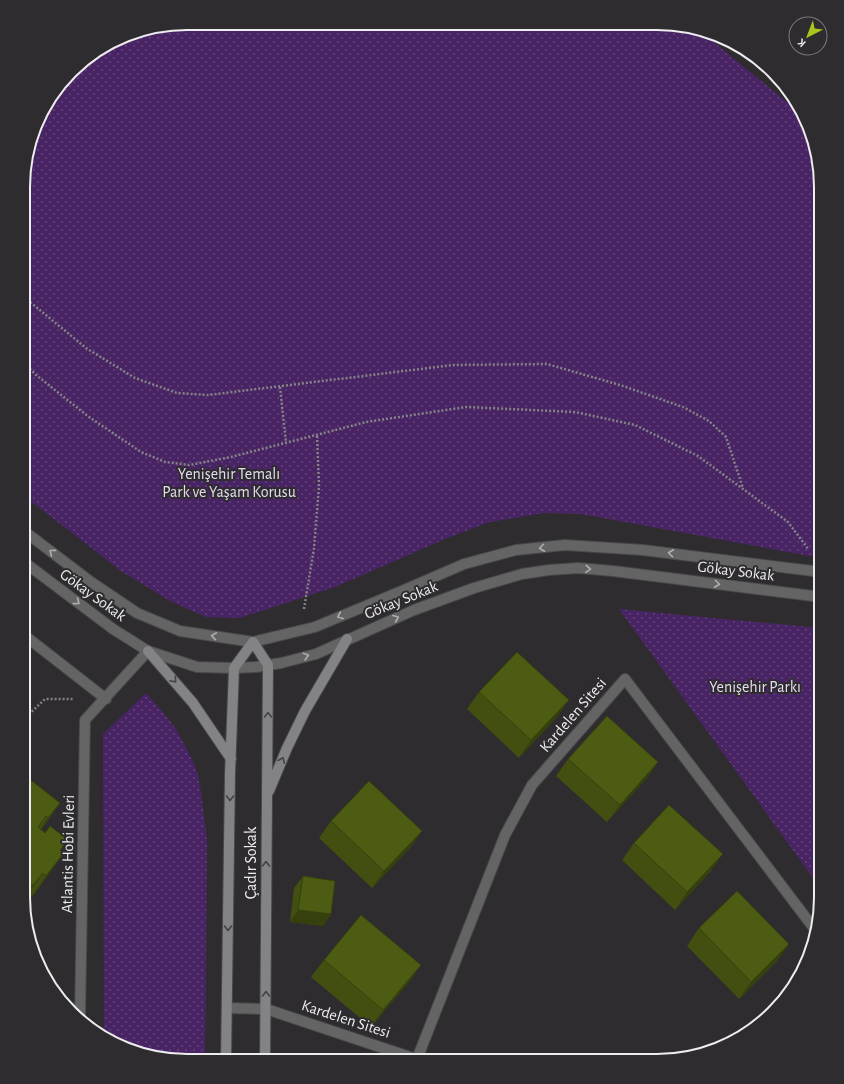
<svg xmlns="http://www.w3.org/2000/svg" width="844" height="1084" viewBox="0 0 844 1084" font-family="'Alegreya Sans',sans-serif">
	<defs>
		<pattern id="grass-dots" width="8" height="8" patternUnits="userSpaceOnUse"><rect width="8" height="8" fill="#492464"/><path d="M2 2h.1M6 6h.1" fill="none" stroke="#64447a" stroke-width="1.8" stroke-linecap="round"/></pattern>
	</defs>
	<rect width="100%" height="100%" fill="#2e2c2f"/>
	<!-- grass -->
	<path fill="url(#grass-dots)" d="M187 23 679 24 704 34 804 116 815 145 821 187V558L581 514 544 513 490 522 445 539 335 587 240 618 206 617 170 601 121 571 24 496V165L45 105 79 63 134 32Z
		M619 609 821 628V889Z
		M146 693 163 712 176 729 189 753 197 771 201 792 207 841 205 1061H176L134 1052 104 1038 103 734Z"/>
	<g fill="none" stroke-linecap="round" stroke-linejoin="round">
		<defs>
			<path id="lane" d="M24 635 106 699
				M266 1009 422 1061
				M80 1017 85 720 148 651
				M417 1059 505 835 532 785 625 679 816 931"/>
			<path id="street" d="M24 531 91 582 137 613 180 631 253 642 315 627 404 590 464 564 516 550 565 545 643 550 821 572
				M24 562 113 629 148 651 197 667 234 668 256 667 281 663 316 654 414 610 474 588 522 574 549 570 578 568 613 571 821 597
				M227 1008 266 1009"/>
			<path id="secondary" d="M148 651 193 703 231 759
				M269 791 287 748 305 711 347 639
				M226 1061 230 774 234 668 253 642 268 665 265 1061"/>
		</defs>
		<!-- lane casing -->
		<use href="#lane" stroke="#49474a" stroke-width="12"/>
		<!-- street casing -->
		<use href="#street" stroke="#49474a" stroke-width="12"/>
		<!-- secondary casing -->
		<use href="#secondary" stroke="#49474a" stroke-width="12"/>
		<!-- path -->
		<path stroke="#848385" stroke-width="2.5" stroke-dasharray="2 2" stroke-linecap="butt" d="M24 297 86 348 135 378 177 393 208 395 453 365 547 364 620 385 683 407 709 421 726 437 743 488
			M24 363 36 375 89 417 141 452 165 462 189 465 231 457 366 422 466 407 575 412 635 425 698 456 788 522 809 550
			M280 387 286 443
			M304 609 314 548 319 486 317 435
			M23 720 45 699H73"/>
		<!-- lane -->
		<use href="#lane" stroke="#646465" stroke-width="10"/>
		<!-- street -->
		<use href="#street" stroke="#646465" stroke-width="10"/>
		<!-- secondary -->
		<use href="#secondary" stroke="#838284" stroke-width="10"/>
	</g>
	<!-- wall -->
	<path fill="#424f10" d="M479 692 569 700 556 718 519 758 467 709Z
		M568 759 658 762 646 779 607 822 556 776Z
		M23 774 60 803 41 830 60 850 63 854 38 889 24 907 23 897Z
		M331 821 422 831 410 848 372 888 319 838Z
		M634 843 711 871 675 910 622 860Z
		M303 876 331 914 323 926 290 922 294 888Z
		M699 928 789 944 777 961 739 999 687 946Z
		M324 960 421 965 409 982 371 1027 311 977Z"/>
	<!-- shaded-wall -->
	<path fill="#36400d" d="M569 700 556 718 519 758 531 740Z
		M658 762 646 779 607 822 620 805Z
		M60 803 35 838 24 853 48 818Z
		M422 831 410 848 372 888 384 871Z
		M63 854 38 889 24 907 46 876Z
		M723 854 711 871 675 910 687 892Z
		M43 873 23 901V899L33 885Z
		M298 910 331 914 323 926 290 922Z
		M789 944 777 961 739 999 751 982Z
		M421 965 409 982 371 1027 383 1010Z
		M50 971 45 978 44 976Z"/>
	<!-- building -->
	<path fill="#4d5c13" stroke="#36400d" d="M517 652 569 700 531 740 479 692Z
		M607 716 658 762 620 805 568 759Z
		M23 774 60 803 48 818 46 816 38 827 45 833 50 826 68 840 60 850 63 854 46 876 43 873 33 885 23 878Z
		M369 781 422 831 384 871 331 821Z
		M669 805 723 854 687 892 634 843Z
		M303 876 335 881 331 914 298 910Z
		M737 891 789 944 751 982 699 928Z
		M361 915 421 965 383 1010 324 960Z
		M31 944 50 971 44 976Z"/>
	<!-- one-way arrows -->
	<defs><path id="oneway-chevron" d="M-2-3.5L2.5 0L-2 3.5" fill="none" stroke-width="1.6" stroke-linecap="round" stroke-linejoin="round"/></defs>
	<g stroke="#afafb0">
		<use href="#oneway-chevron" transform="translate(542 548) rotate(173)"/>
		<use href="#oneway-chevron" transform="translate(52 552) rotate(-143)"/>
		<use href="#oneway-chevron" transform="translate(671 553) rotate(-173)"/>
		<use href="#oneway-chevron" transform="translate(588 569) rotate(4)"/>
		<use href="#oneway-chevron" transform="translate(717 584) rotate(7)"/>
		<use href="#oneway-chevron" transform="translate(77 602) rotate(37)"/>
		<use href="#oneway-chevron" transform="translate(340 616) rotate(158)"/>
		<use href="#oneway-chevron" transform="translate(396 618) rotate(-23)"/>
		<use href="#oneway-chevron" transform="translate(214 636) rotate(-172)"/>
		<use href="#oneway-chevron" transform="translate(306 656) rotate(-15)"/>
	</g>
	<g stroke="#434244">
		<use href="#oneway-chevron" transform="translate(174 680) rotate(50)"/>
		<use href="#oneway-chevron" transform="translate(268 715) rotate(-89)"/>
		<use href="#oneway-chevron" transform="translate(282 760) rotate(-67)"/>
		<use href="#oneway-chevron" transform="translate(230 798) rotate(91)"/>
		<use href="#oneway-chevron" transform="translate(266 864) rotate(-90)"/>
		<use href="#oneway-chevron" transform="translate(228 928) rotate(91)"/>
		<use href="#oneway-chevron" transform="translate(266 994) rotate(-90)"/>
	</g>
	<g text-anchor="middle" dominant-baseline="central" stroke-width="4" stroke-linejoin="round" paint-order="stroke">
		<!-- park labels -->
		<g font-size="16" fill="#e5dbf0" stroke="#2e2c2f">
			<text x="229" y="474">Yenişehir Temalı<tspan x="229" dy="18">Park ve Yaşam Korusu</tspan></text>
			<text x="755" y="687">Yenişehir Parkı</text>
		</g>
		<!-- street labels -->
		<g font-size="16" fill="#edecee" stroke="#2e2c2f">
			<text transform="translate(736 571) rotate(7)">Gökay Sokak</text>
			<text transform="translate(93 595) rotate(36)">Gökay Sokak</text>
			<text transform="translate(401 600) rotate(-22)">Gökay Sokak</text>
			<text transform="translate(573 715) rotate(-49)">Kardelen Sitesi</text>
			<text transform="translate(68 854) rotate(-89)">Atlantis Hobi Evleri</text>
			<text transform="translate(251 863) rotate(-90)">Çadır Sokak</text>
			<text transform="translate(346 1019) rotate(18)">Kardelen Sitesi</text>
		</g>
	</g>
	<!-- crop -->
	<path d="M0 0H844V1084H0ZM187 30H657A157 157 0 0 1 814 187V897A157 157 0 0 1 657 1054H187A157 157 0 0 1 30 897V187A157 157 0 0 1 187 30Z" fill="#2e2c2f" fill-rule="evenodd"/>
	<path fill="none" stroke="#edecee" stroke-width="2" d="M187 30H657A157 157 0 0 1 814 187V897A157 157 0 0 1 657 1054H187A157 157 0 0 1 30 897V187A157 157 0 0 1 187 30Z"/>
	<!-- north arrow -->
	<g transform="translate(808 36) rotate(222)"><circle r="19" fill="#2e2c2f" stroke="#7a797b"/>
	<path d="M0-3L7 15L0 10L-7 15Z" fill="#a9c71b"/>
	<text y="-6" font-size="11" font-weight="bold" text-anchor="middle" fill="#edecee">K</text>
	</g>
</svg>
